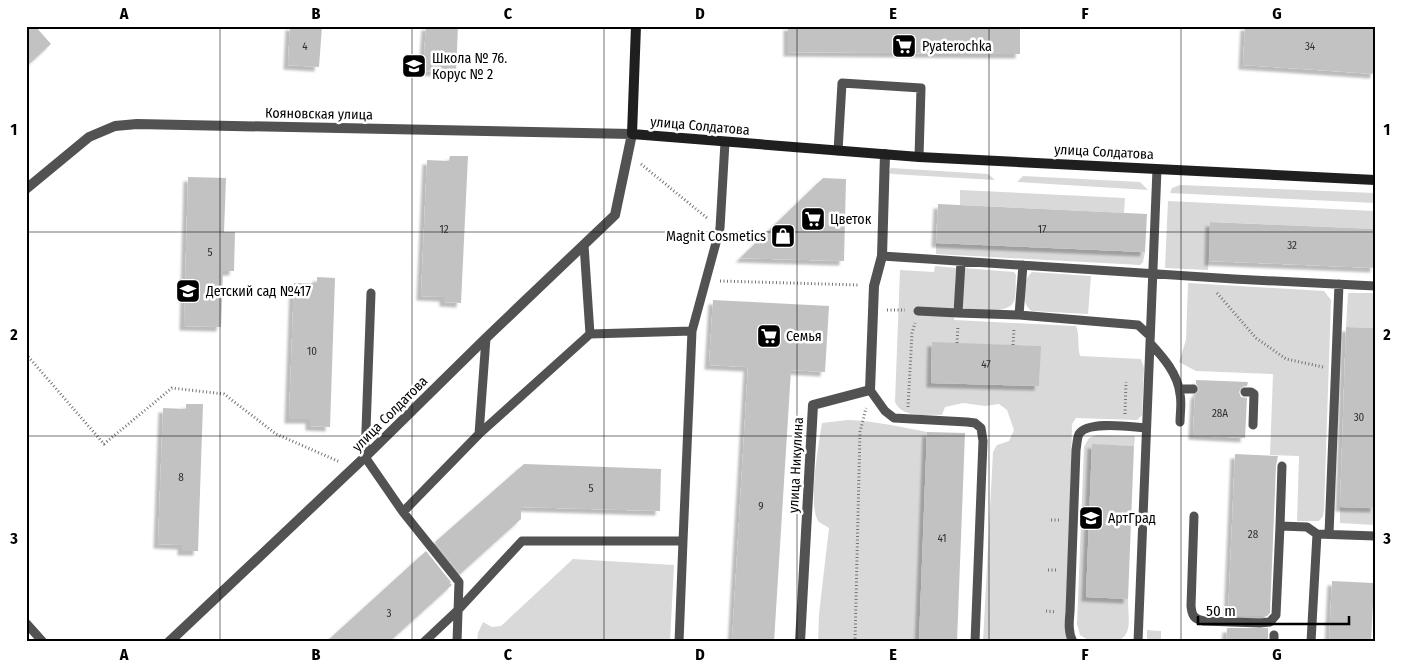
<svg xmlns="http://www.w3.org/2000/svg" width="1401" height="668" viewBox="0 0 1401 668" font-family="'Fira Sans Condensed',sans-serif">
	<defs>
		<filter id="shadow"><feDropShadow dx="-4.5" dy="4.5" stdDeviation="1" flood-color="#0004"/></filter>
	</defs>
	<rect width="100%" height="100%" fill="#fff"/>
	<!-- green -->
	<path fill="#d9d9d9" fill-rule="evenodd" d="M891 168 988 174 995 180 892 174 889 173Z
		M1023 176 1140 182 1148 190 1017 182Z
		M1180 185 1375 193V203L1170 193 1172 188Z
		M960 190 1125 198 1124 213 1147 214 960 205Z
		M1168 201 1375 211V229L1211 222 1208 270 1165 268Z
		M936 243 1140 252H1145L1143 262 1140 265 936 254Z
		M935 266 956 268 954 320 1076 326C1080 335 1077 346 1080 356L1141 359 1144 368 1142 415 1137 420 1076 418 1072 424 1067 638 1068 642H983L993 452 997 445 1009 441 1014 430 1007 410 999 404 985 406 963 403 945 407 942 415C926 414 903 419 895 402L900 270 934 272ZM932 343 1040 346 1039 386 931 383Z
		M964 268 1014 272 1016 275C1015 283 1017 297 1013 303 1006 315 973 309 961 308Z
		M1032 272 1091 276 1088 314 1032 311C1020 305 1022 280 1032 272Z
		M1188 283 1324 291 1331 300 1324 510 1323 516 1319 521H1297L1299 456 1270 455 1273 374 1196 371 1179 362 1186 340Z
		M1348 293H1375V328L1346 327Z
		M848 420C875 421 901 427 927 432L919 642H818L819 614 829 528C826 526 822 524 819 522 807 508 819 442 822 423Z
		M1097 435 1135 436 1134 446 1092 445 1086 597 1128 599C1128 622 1135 642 1106 642 1094 642 1090 642 1080 635L1077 624 1084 447 1089 438Z
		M1340 507 1375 508V525L1340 523Z
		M573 559 674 565 670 642H477L478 633 483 622 492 627 501 626Z
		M1147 630 1161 631V642H1147Z"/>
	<!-- building -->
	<path fill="#c2c2c2" filter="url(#shadow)" d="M26 26H35L51 44 26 67Z
		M290 26H322L319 67 288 65Z
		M426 26H458L456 73 423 71Z
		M788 26H1020V54L788 52Z
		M1245 26H1375V74L1243 65Z
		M450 156H468L461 303 444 302V297L421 296 427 160 449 161Z
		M188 177 226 178 224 232H235L234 271H223L221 327 184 326Z
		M823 178 846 179 844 261 740 258Z
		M938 204 1147 214 1145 252 936 243Z
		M1210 222 1375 229V268L1209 261Z
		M317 277 335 278 330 427 310 426V419H289L294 283H317Z
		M713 300 829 306 825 372 791 370 774 642H732L748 367 709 365Z
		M1346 327 1375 328V508L1340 507Z
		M932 342 1041 346 1039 386 931 383Z
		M1196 380 1248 382 1247 386 1241 387 1239 392 1241 397 1247 398 1245 438 1193 435 1195 395 1199 389 1196 383Z
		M186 404H203L198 551H182V545L158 544 163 408 186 409Z
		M927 432 965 433 957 642H919Z
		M1092 444 1134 446 1128 599 1086 597Z
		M1235 454 1278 456 1276 466 1270 613 1267 616H1228Z
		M524 464 661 469 660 511 521 507V519L460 574 435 542Z
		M426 551 451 582 450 583 452 585 389 642H326Z
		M1332 581 1374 583 1371 642H1329Z
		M1227 628H1268V642H1226Z"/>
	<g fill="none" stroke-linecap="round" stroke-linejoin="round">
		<!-- path -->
		<path stroke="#747474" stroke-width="3" stroke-dasharray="1 2.5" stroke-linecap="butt" d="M641 164 707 218
			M720 281 859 285
			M1217 293 1256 338 1286 359 1323 367
			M887 310H905
			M957 343 958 326
			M1013 345 1014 328
			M26 354 104 444 172 388 224 394 276 434 340 462
			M908 407 912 333 915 323
			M1125 414 1126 382
			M1051 520H1060
			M1048 570H1058
			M1046 611 1056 612
			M855 642 860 432 866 408"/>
		<!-- lane -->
		<path stroke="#525252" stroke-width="9" d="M838 151 842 83 921 88 919 157
			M1157 169 1150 343C1163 357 1178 374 1180 394 1182 403 1180 413 1180 422
			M882 256 1234 279 1375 286
			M961 262 958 313 1019 315 1138 325 1150 336
			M371 293 365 457 403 512 459 582 457 642
			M918 311 958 313
			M1019 315 1023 265
			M692 331 720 228 725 142
			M1180 389H1193
			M870 390 885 411 894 418 967 422 975 423 981 428 983 441 975 642
			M1245 392H1251L1254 394 1253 425
			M479 434 590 334
			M403 512 479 434 486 338
			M1194 516 1191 606C1192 616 1194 619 1204 621L1260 623 1270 622 1276 615 1280 526 1307 527 1317 534
			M1280 526 1282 466
			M1329 534 1339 284
			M26 623 43 642
			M424 642 458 610 522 541H683L692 331 590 334 584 245
			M679 642 683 541
			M1073 642C1068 633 1069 622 1070 612L1076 450C1077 445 1077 438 1079 434 1088 420 1132 427 1146 428
			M1138 642 1150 343
			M1274 642V635
			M1311 642 1317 534 1375 536"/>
		<!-- street -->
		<path stroke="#525252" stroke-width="10" d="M26 189 89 137 115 126 137 124 632 134 615 215 486 338 365 457 169 642
			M800 642 813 405 870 390 874 286 882 256 885 154"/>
		<!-- secondary -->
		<path stroke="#1f1f1f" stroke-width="10" d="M636 26 632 134 919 157 1375 180"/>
	</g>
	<!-- grid -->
	<path fill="none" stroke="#000" stroke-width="1" stroke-opacity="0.55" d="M220 26V642M412 26V642M604 26V642M797 26V642M989 26V642M1181 26V642M26 232H1375M26 436H1375"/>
	<!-- icons -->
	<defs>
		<symbol id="supermarket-square" viewBox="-11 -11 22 22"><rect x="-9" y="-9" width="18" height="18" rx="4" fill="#000" stroke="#fff"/><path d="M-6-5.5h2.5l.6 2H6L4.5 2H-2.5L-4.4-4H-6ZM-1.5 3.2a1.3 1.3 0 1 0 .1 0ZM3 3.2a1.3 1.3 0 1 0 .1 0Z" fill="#fff"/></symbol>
		<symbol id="school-square" viewBox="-11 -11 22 22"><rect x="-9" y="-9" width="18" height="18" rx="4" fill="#000" stroke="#fff"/><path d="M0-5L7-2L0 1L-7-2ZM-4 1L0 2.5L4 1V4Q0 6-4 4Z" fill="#fff"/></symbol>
		<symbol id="shop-square" viewBox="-11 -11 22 22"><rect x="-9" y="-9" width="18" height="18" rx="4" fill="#000" stroke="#fff"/><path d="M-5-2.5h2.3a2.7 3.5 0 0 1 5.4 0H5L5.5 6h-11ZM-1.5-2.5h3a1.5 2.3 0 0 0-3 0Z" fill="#fff"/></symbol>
	</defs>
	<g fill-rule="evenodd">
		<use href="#supermarket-square" x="890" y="32" width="28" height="28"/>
		<use href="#school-square" x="400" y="52" width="28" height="28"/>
		<use href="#supermarket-square" x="799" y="205" width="28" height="28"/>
		<use href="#shop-square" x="769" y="222" width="28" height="28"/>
		<use href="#school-square" x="174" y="277" width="28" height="28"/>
		<use href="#supermarket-square" x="755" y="322" width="28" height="28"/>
		<use href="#school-square" x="1077" y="504" width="28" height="28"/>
	</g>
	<g text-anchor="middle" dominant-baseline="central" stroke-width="5" stroke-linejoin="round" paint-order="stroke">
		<!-- number labels -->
		<g font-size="11" fill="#303030">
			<text x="305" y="46">4</text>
			<text x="1310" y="46">34</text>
			<text x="444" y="229">12</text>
			<text x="1042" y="229">17</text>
			<text x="1292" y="245">32</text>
			<text x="210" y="252">5</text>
			<text x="312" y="351">10</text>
			<text x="986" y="364">47</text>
			<text x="1220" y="413">28А</text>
			<text x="1359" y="417">30</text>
			<text x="181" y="477">8</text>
			<text x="591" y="488">5</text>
			<text x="761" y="506">9</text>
			<text x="1253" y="534">28</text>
			<text x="942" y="538">41</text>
			<text x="389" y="613">3</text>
		</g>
		<!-- poi labels -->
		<g font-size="14" fill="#000" stroke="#fff" text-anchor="start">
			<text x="922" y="46">Pyaterochka</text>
			<text x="432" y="58">Школа № 76.<tspan x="432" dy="16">Корус № 2</tspan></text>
			<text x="830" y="219">Цветок</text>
			<text x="766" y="236" text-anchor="end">Magnit Cosmetics</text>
			<text x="206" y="291">Детский сад №417</text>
			<text x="786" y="336">Семья</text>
			<text x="1108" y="518">АртГрад</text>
		</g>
		<!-- street labels -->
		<g font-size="14" fill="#000" stroke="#fff">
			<text transform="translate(319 114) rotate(1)">Кояновская улица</text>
			<text transform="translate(700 126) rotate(5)">улица Солдатова</text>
			<text transform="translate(1104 152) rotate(3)">улица Солдатова</text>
			<text transform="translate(390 414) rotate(-45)">улица Солдатова</text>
			<text transform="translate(796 465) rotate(-87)">улица Никулина</text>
		</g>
	</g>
	<!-- border -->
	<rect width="1401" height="668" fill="none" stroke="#ffffff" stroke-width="55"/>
	<!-- scale -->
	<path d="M1198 616v8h151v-8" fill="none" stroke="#000000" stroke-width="2.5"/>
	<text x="1206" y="616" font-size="15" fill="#000000" stroke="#ffffff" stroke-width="4" paint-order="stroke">50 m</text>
	<rect x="28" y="28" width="1346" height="612" fill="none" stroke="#000" stroke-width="2"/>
	<g font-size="16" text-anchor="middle" font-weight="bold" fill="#000">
		<text x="124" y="19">A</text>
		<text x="316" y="19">B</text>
		<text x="508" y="19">C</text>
		<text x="700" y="19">D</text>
		<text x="893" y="19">E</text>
		<text x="1085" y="19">F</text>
		<text x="1277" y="19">G</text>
		<text x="14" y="135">1</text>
		<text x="1387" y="135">1</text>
		<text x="14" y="340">2</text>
		<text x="1387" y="340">2</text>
		<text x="14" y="544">3</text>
		<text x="1387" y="544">3</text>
		<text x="124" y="660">A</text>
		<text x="316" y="660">B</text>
		<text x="508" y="660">C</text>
		<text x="700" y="660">D</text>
		<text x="893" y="660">E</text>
		<text x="1085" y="660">F</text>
		<text x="1277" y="660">G</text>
	</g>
</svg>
